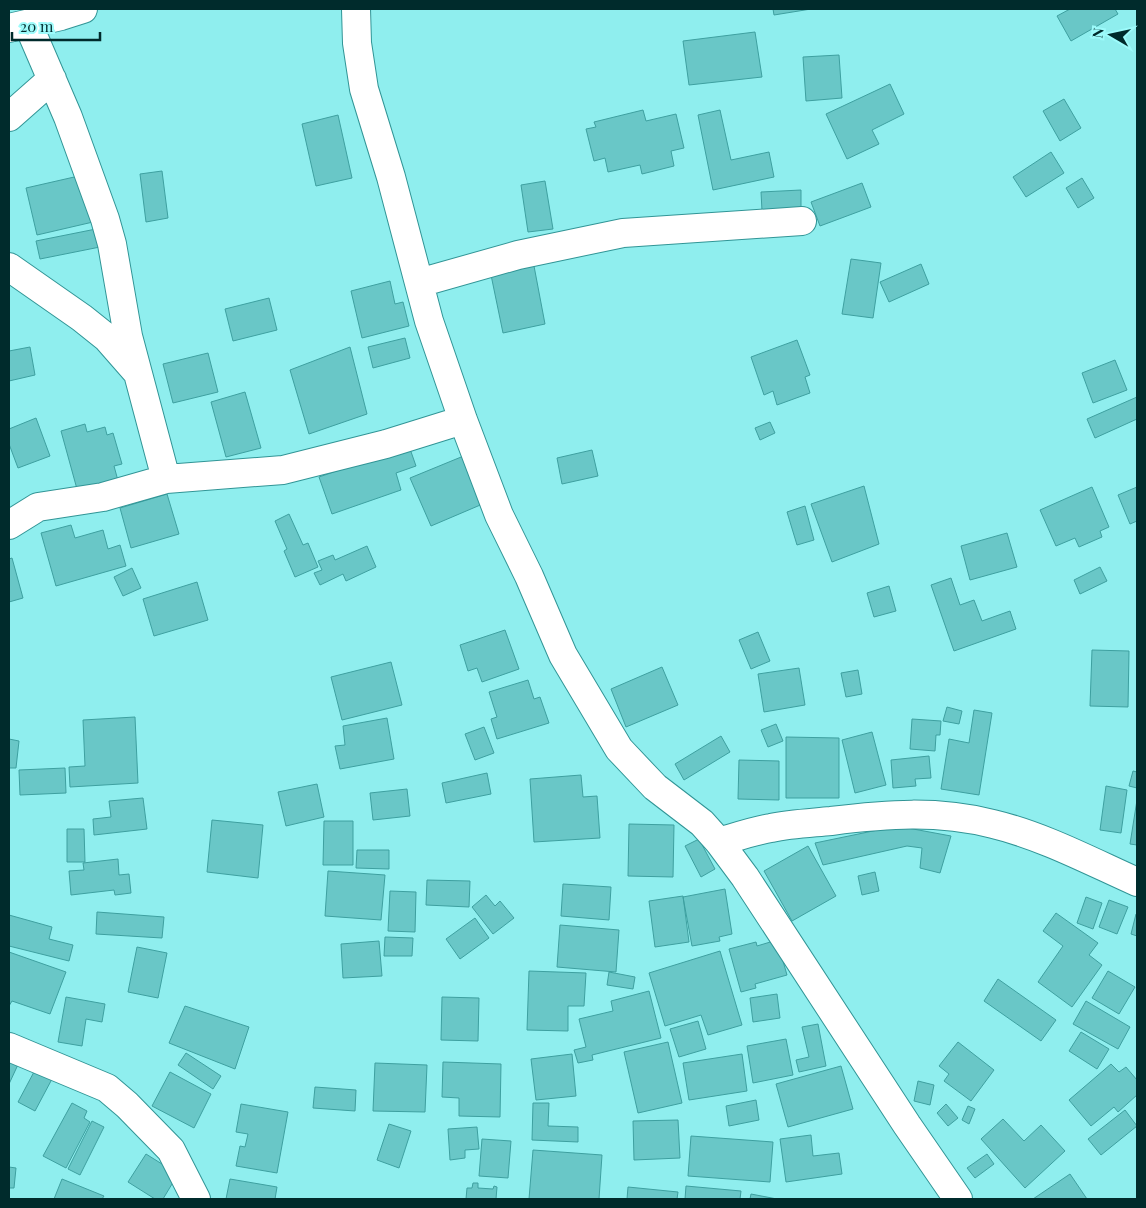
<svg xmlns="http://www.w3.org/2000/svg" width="1146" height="1208" viewBox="0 0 1146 1208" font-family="'Playfair Display',serif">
	<rect width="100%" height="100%" fill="#8feeee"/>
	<!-- building -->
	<path fill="#69c7c7" stroke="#3ea0a0" d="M773 9H811L774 15Z
		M1070 9H1115L1118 14 1071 41 1057 16Z
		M755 32 762 77 689 85 683 41Z
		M839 55 842 98 806 101 803 57Z
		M890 84 904 114 872 130 879 144 847 159 826 114Z
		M1064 99 1081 128 1060 141 1043 111Z
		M643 110 646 121 676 114 684 148 671 151 674 166 642 174 640 165 608 172 605 158 594 161 586 129 596 127 594 122Z
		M720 110 731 160 769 152 774 177 713 190 698 115Z
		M338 115 352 178 316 186 302 124Z
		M1051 152 1064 173 1026 197 1013 177Z
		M162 171 168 218 146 222 140 174Z
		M83 175 93 222 37 235 26 188Z
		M1082 178 1094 198 1078 208 1066 188Z
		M545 181 553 229 528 232 521 185Z
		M862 183 871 207 820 226 811 202Z
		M801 190V210L762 211 761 192Z
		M101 228 105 246 40 259 36 241Z
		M851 259 881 263 873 318 842 314Z
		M921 264 929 284 889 302 880 282Z
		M534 266 545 324 503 333 491 275Z
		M390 281 395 304 403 302 409 326 362 338 351 291Z
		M269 298 277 330 233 341 225 309Z
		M405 338 410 358 373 368 368 347Z
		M797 340 810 375 805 377 810 393 777 405 773 391 764 395 751 357Z
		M30 347 35 375 9 381V351Z
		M350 347 367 414 309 434 290 370Z
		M208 353 218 392 173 403 163 364Z
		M1115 360 1127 390 1093 403 1082 373Z
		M245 392 261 448 226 457 211 402Z
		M1137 397V419L1095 438 1087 419Z
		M36 418 50 456 18 468 9 444V429Z
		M770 422 775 433 760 440 755 428Z
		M85 424 87 432 105 427 107 435 113 433 122 464 114 466 120 488 80 500 61 431Z
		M409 446 416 466 396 473 401 490 332 514 319 477Z
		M592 450 598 476 562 484 557 458Z
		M466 455 485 503 431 526 410 478Z
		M864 486 879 544 832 562 811 504Z
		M1092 487 1109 527 1100 531 1102 537 1079 547 1075 538 1056 546 1040 510Z
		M1137 487V521L1130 524 1118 495Z
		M167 494 179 534 131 548 120 508Z
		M805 506 814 540 797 545 787 512Z
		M289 514 303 545 308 543 318 567 295 577 284 551 287 549 275 521Z
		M71 525 75 538 103 530 108 549 120 545 126 566 56 586 41 533Z
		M1007 533 1017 567 970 580 961 546Z
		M367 546 376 567 346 581 343 574 320 585 314 573 322 570 318 561 333 555 335 560Z
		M12 558 23 598 9 602V559Z
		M1100 567 1107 581 1080 594 1074 580Z
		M132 568 141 588 123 596 114 577Z
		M951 578 960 605 974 600 982 621 1010 611 1016 629 954 651 931 585Z
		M197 582 208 620 154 636 143 599Z
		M889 586 896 611 874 617 867 593Z
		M505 630 519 669 482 682 477 668 468 671 460 645Z
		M758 632 770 661 751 669 739 640Z
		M1092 650 1129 651 1128 707 1090 706Z
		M391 662 402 705 342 720 331 677Z
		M662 667 678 705 626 727 611 689Z
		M799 668 805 705 764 712 758 674Z
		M858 670 862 694 846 697 841 673Z
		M528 680 534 699 540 697 549 723 497 739 491 719 497 717 489 692Z
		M947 707 962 711 959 724 943 721Z
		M974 710 992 713 979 795 941 789 949 739 969 743Z
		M135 717 138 783 70 787 69 767 85 766 83 720Z
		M387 718 394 759 340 769 335 746 345 745 343 726Z
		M912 719 941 721 940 735H936L935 751 910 749Z
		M776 724 783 741 768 747 761 730Z
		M484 727 494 753 475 760 465 734Z
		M872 732 886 785 855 793 842 740Z
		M721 736 730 752 684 780 675 764Z
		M786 737 839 738V798H786Z
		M9 739 19 741 16 768H9Z
		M929 756 931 778 915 779 916 786 893 788 891 760Z
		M739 760 779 761V800L738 799Z
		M65 768 66 793 20 795 19 770Z
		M1133 771 1137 772V788L1129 786Z
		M487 773 491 794 446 803 442 783Z
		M581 775 583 797 597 796 600 838 534 842 530 779Z
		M317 784 324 817 286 826 278 792Z
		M1106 786 1127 790 1121 833 1100 830Z
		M407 789 410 816 373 820 370 793Z
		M143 798 147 829 94 835 93 819 111 817 109 801Z
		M1137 800V845L1130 844Z
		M212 820 263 825 258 878 207 872Z
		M324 821H353V865H323Z
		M629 824 674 825 673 877 628 876Z
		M897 826 951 836 940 873 920 868 922 848 907 846 823 865 815 843Z
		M67 829H84L85 862H67Z
		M699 839 715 869 701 877 685 846Z
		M808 846 836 896 792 921 764 871Z
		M357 850H389V869L356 868Z
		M118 859 119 875 129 874 131 893 115 895 114 890 71 895 69 871 84 870 83 863Z
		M328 871 385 875 381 920 325 916Z
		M875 872 879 891 862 895 858 876Z
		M427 880 470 881 469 907 426 905Z
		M563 884 611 887 609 920 561 916Z
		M725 889 732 934 719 937 720 941 692 946 683 897Z
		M390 891 416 892 415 932 388 931Z
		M486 895 495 906 500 901 514 918 493 934 472 907Z
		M683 896 689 942 655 947 649 901Z
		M1086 897 1102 903 1093 929 1077 923Z
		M1109 900 1128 907 1117 934 1099 927Z
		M97 912 164 917 162 938 96 934Z
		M1056 913 1098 943 1089 955 1102 965 1072 1007 1038 982 1063 946 1043 931Z
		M1136 914H1137V936L1131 934Z
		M9 915 52 927 49 939 73 945 69 961 9 946Z
		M475 918 489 938 460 959 446 939Z
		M560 925 619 930 616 972 557 967Z
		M385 937 413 938 412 956H384Z
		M777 940 787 975 755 984 756 988 741 992 729 949 756 942 757 946Z
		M379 941 382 976 343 978 341 944Z
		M137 947 167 953 158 998 128 992Z
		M720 951 742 1025 708 1035 701 1015 665 1026 649 973Z
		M9 952 66 972 50 1014 12 1001 9 1006Z
		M529 971 586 973 584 1006H568V1031L527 1030Z
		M1108 971 1135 987 1119 1014 1092 998Z
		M609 972 635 977 633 989 607 985Z
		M998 979 1056 1020 1041 1041 984 1001Z
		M649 991 661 1038 592 1055 593 1060 578 1063 574 1050 586 1047 579 1019 613 1011 611 1001Z
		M777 994 780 1018 753 1022 750 998Z
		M66 997 105 1004 102 1022 86 1019 82 1046 58 1042Z
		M442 997 479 998 478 1041 441 1040Z
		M1086 1001 1130 1027 1118 1049 1073 1024Z
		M185 1006 249 1027 235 1069 169 1043Z
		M698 1021 706 1049 679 1057 670 1029Z
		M818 1024 826 1066 799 1072 796 1060 809 1057 802 1027Z
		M1081 1032 1109 1049 1097 1069 1069 1051Z
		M786 1039 793 1075 753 1083 747 1046Z
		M668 1042 682 1103 638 1113 624 1052Z
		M958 1042 994 1070 971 1101 944 1081 949 1074 939 1066Z
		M9 1050 22 1056 9 1084Z
		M186 1053 221 1076 213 1089 178 1065Z
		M572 1054 576 1096 536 1100 531 1059Z
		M742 1054 747 1091 689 1100 683 1063Z
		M443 1062 501 1064 500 1117 459 1116V1098L442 1097Z
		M375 1063 427 1065 425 1112 373 1111Z
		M1111 1064 1119 1072 1126 1067 1137 1080V1095L1118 1112 1114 1107 1091 1126 1069 1100Z
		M841 1066 853 1109 788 1127 776 1084Z
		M35 1070 52 1079 35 1111 18 1102Z
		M170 1072 211 1094 194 1128 152 1106Z
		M918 1081 934 1085 930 1105 914 1101Z
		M315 1087 356 1090 355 1111 313 1108Z
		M756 1100 759 1120 729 1126 726 1106Z
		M72 1103 87 1111 84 1118 90 1122 66 1168 43 1156Z
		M533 1103H549L548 1126 578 1127V1142L532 1140Z
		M241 1104 288 1112 277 1173 236 1166 240 1146 245 1147 248 1134 236 1132Z
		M946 1104 958 1118 948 1126 937 1113Z
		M968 1106 975 1109 969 1124 962 1120Z
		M1125 1110 1137 1126 1101 1155 1088 1139Z
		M1003 1119 1024 1141 1041 1125 1065 1151 1025 1188 981 1139Z
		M678 1120 680 1158 634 1160 633 1121Z
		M92 1121 104 1127 80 1175 68 1169Z
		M389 1124 411 1131 399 1168 377 1160Z
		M477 1127 479 1149 465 1150V1158L450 1160 448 1129Z
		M811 1135 813 1156 839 1153 842 1174 786 1182 780 1139Z
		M691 1136 773 1142 770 1182 688 1176Z
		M482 1139 511 1141 508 1178 479 1176Z
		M533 1150 602 1155 599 1199H529Z
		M146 1154 178 1174 163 1199H155L128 1182Z
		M987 1154 994 1164 975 1178 967 1168Z
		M9 1167 16 1168 14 1188H9Z
		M1070 1174 1087 1199H1033Z
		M62 1179 104 1196 102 1199H54Z
		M230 1179 277 1187 275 1199H226Z
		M473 1183H478V1188L493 1189 494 1186 497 1187 496 1199H466L467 1188H472Z
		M686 1186 741 1191 740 1199H685Z
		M628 1187 678 1192 677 1199H627Z
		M751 1194 777 1199H750Z"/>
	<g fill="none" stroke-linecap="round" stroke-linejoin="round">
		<defs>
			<path id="minor" d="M356 9 357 43 364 89 391 177 429 321 463 420 499 515 529 576 563 655 619 749 655 787 702 823 719 842 745 877 907 1125 958 1199
				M28 24 68 117 105 219 112 244 128 336 166 479
				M9 28 61 16 83 9
				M9 117 52 79
				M9 267 82 318 107 338 135 370
				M419 283 518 255 623 233 802 221
				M9 525 38 507 103 497 166 479 283 470 386 444 463 420
				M719 842C736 837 753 831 771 828 790 824 811 823 831 821 887 814 937 810 993 824 1043 836 1090 861 1137 882
				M9 1047 107 1088 127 1105 171 1150 196 1199"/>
		</defs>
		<!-- minor casing -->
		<use href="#minor" stroke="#319596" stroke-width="30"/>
		<!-- minor -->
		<use href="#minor" stroke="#fff" stroke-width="28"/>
	</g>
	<!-- border -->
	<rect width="1146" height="1208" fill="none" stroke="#002b2c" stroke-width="20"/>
	<!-- north arrow -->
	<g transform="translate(1111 35) rotate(279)" stroke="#9dfbfb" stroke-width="4" paint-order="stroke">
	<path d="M0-4L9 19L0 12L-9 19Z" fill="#002b2c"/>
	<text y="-8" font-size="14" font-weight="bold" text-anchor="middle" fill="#002b2c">N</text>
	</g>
	<!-- scale -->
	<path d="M12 32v8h88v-8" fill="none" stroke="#002b2c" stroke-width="2.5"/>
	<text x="20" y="32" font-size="15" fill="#002b2c" stroke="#9dfbfb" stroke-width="4" paint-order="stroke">20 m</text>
</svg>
